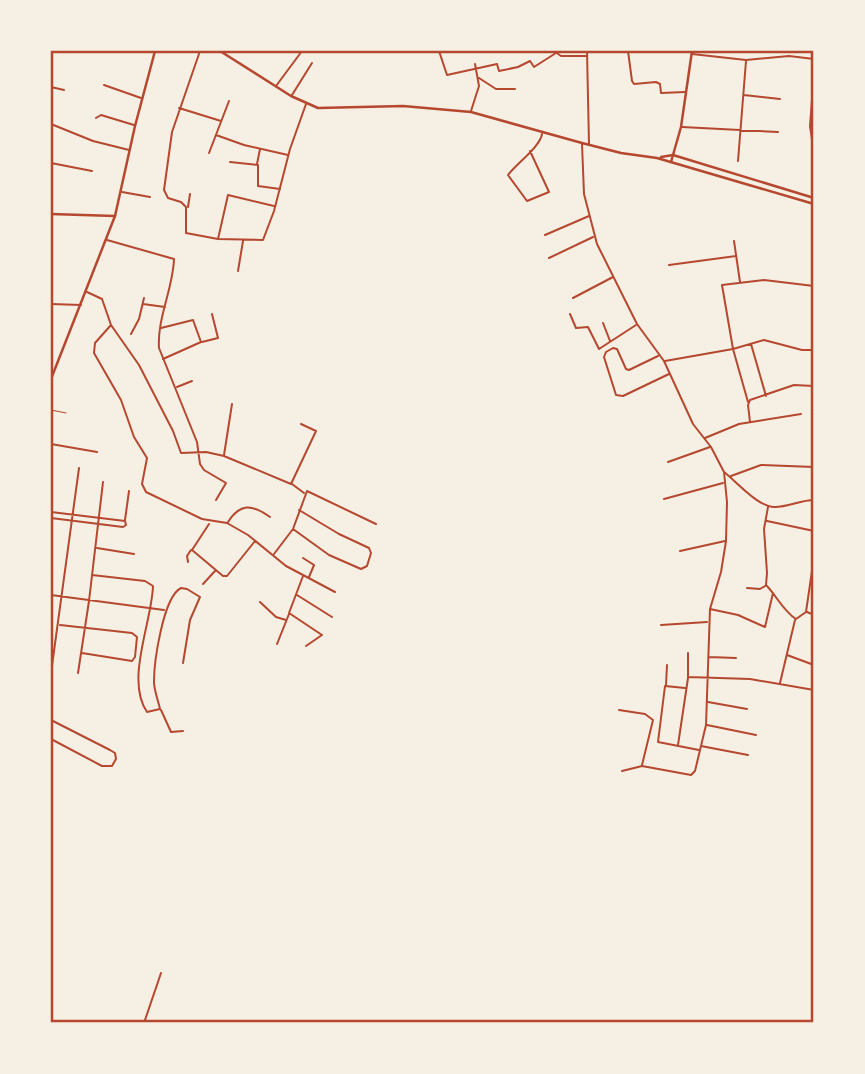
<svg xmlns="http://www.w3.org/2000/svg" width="865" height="1074" viewBox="0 0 865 1074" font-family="Ubuntu,sans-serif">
	<rect width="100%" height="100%" fill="#f6efe4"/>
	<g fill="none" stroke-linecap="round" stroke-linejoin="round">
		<!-- path -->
		<path stroke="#b5482f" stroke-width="1" d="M51 410 66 413"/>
		<!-- minor -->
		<path stroke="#b5482f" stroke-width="2" d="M200 51 172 132 164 190 168 198 181 202 186 207V233L218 239 263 240 274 211 290 149 306 104
			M439 51 447 75 497 64 499 71 518 67 530 61 534 67 556 53
			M554 51 561 56H586
			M587 51 589 144
			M628 51 632 81 634 84 656 82 660 84 661 93 685 92
			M692 54 746 60 789 56 814 59
			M814 73 810 126 814 153
			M479 78 496 89H515
			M104 85 141 98
			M276 86 302 51
			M51 87 64 90
			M292 95 312 63
			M744 95 780 99
			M179 108 221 121
			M471 111 479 86 475 64
			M96 118 101 115 134 125
			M51 124 93 141 129 150
			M682 127 778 132
			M216 135 244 145 288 155
			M582 144 584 194 597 244 637 324 664 361 693 424 711 447 724 472 727 502 726 541 721 572 710 609 706 725 695 771 691 775 642 766 622 771
			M530 151 549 192 527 201 508 175C517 163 540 147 542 134
			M209 153 229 101
			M738 161 746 61
			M230 162 258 165V186L280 189
			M51 163 92 171
			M257 164 260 149
			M122 192 150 197
			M188 207 190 194
			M545 235 589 216
			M218 239 228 195 274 206
			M107 240 174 259C173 289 157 318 159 348L197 442 200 464 204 470 226 483 216 500
			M734 241 740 282
			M549 258 593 237
			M669 265 736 256
			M238 271 243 241
			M87 292 102 299 111 325 139 365 173 431 181 453 206 452 224 456 291 484 316 431 301 424
			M573 298 613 277
			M51 304 81 305
			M143 304 165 307
			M570 314 576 328 588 327 599 349 636 325
			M603 323 610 341
			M111 325 95 343 94 353 121 400 134 437 147 458 142 484 146 492 202 519 227 523 248 535 286 566 335 592
			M161 328 193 320 201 342 163 359
			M131 334 139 319 144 298
			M202 342 218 338 212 314
			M751 344 766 396
			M658 356 629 370 626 369 617 349 613 348 606 352 604 357 616 395 623 396 669 374
			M665 361 733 349 764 340 802 350H814
			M177 387 192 381
			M748 402 733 349 722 285 764 280 814 286
			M750 422 748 405 750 400 794 385 814 386
			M705 438 739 424 801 414
			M51 444 97 452
			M224 455 232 404
			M668 462 710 447
			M724 472C736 481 759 508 775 507 788 507 801 500 814 500
			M731 476 761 465 814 467
			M292 484 304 493
			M664 499 723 483
			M768 507 764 529 767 573 766 585C776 595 784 612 796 619
			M51 512 125 521 126 525 123 527 51 518
			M125 520 129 491
			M767 521 814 531
			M228 522C240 503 252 504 270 517
			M209 524 192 550 223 576H227L255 541
			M293 529 329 555 361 569 367 566 371 553 369 548 339 534 299 510
			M97 548 134 554
			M680 551 725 541
			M274 554 293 529 307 491 376 524
			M303 558 314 565 309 577
			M188 562 187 556 191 550
			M92 575 145 581 153 586C152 622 125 680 147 712L160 709C158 700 154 690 154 682 154 662 163 597 181 588L187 589 200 597 190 620 183 663
			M303 576 289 613 322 635 306 646
			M203 584 215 571
			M747 588 760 589 765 586
			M51 595 164 610
			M297 595 332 617
			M260 602 276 617 286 620
			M710 609 738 615 765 627 773 593
			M807 612 814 615
			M796 619 806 612 814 557
			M60 625 132 633 137 637 135 657 132 661 82 653
			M661 625 707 622
			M277 644 289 614
			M787 655 814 665
			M709 657 736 658
			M51 673 79 468
			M78 673 89 601 103 482
			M688 677 750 679 814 690
			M780 683 795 620
			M666 685 667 665
			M685 688 665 686 658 742 699 750
			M708 702 747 709
			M161 710 171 732 183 731
			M619 710 645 714 653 720 642 765
			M51 720 110 750 115 753 116 759 112 766H102L51 739
			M707 725 756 735
			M678 745 688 678V653
			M701 746 748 755
			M144 1023 161 973"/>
		<!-- tertiary -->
		<path stroke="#b5482f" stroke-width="2.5" d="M671 162 681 127 692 51
			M51 379 115 216"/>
		<!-- secondary -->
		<path stroke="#b5482f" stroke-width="2.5" d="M220 51 291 96 318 108 403 106 471 112 582 143 621 153 657 158 814 204
			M661 157 673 155 814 198
			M51 214 115 216 135 126 155 51"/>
	</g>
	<!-- border -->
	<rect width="865" height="1074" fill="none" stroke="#f6efe4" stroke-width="105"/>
	<rect x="52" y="52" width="760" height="969" fill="none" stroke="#b5482f" stroke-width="2.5"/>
</svg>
